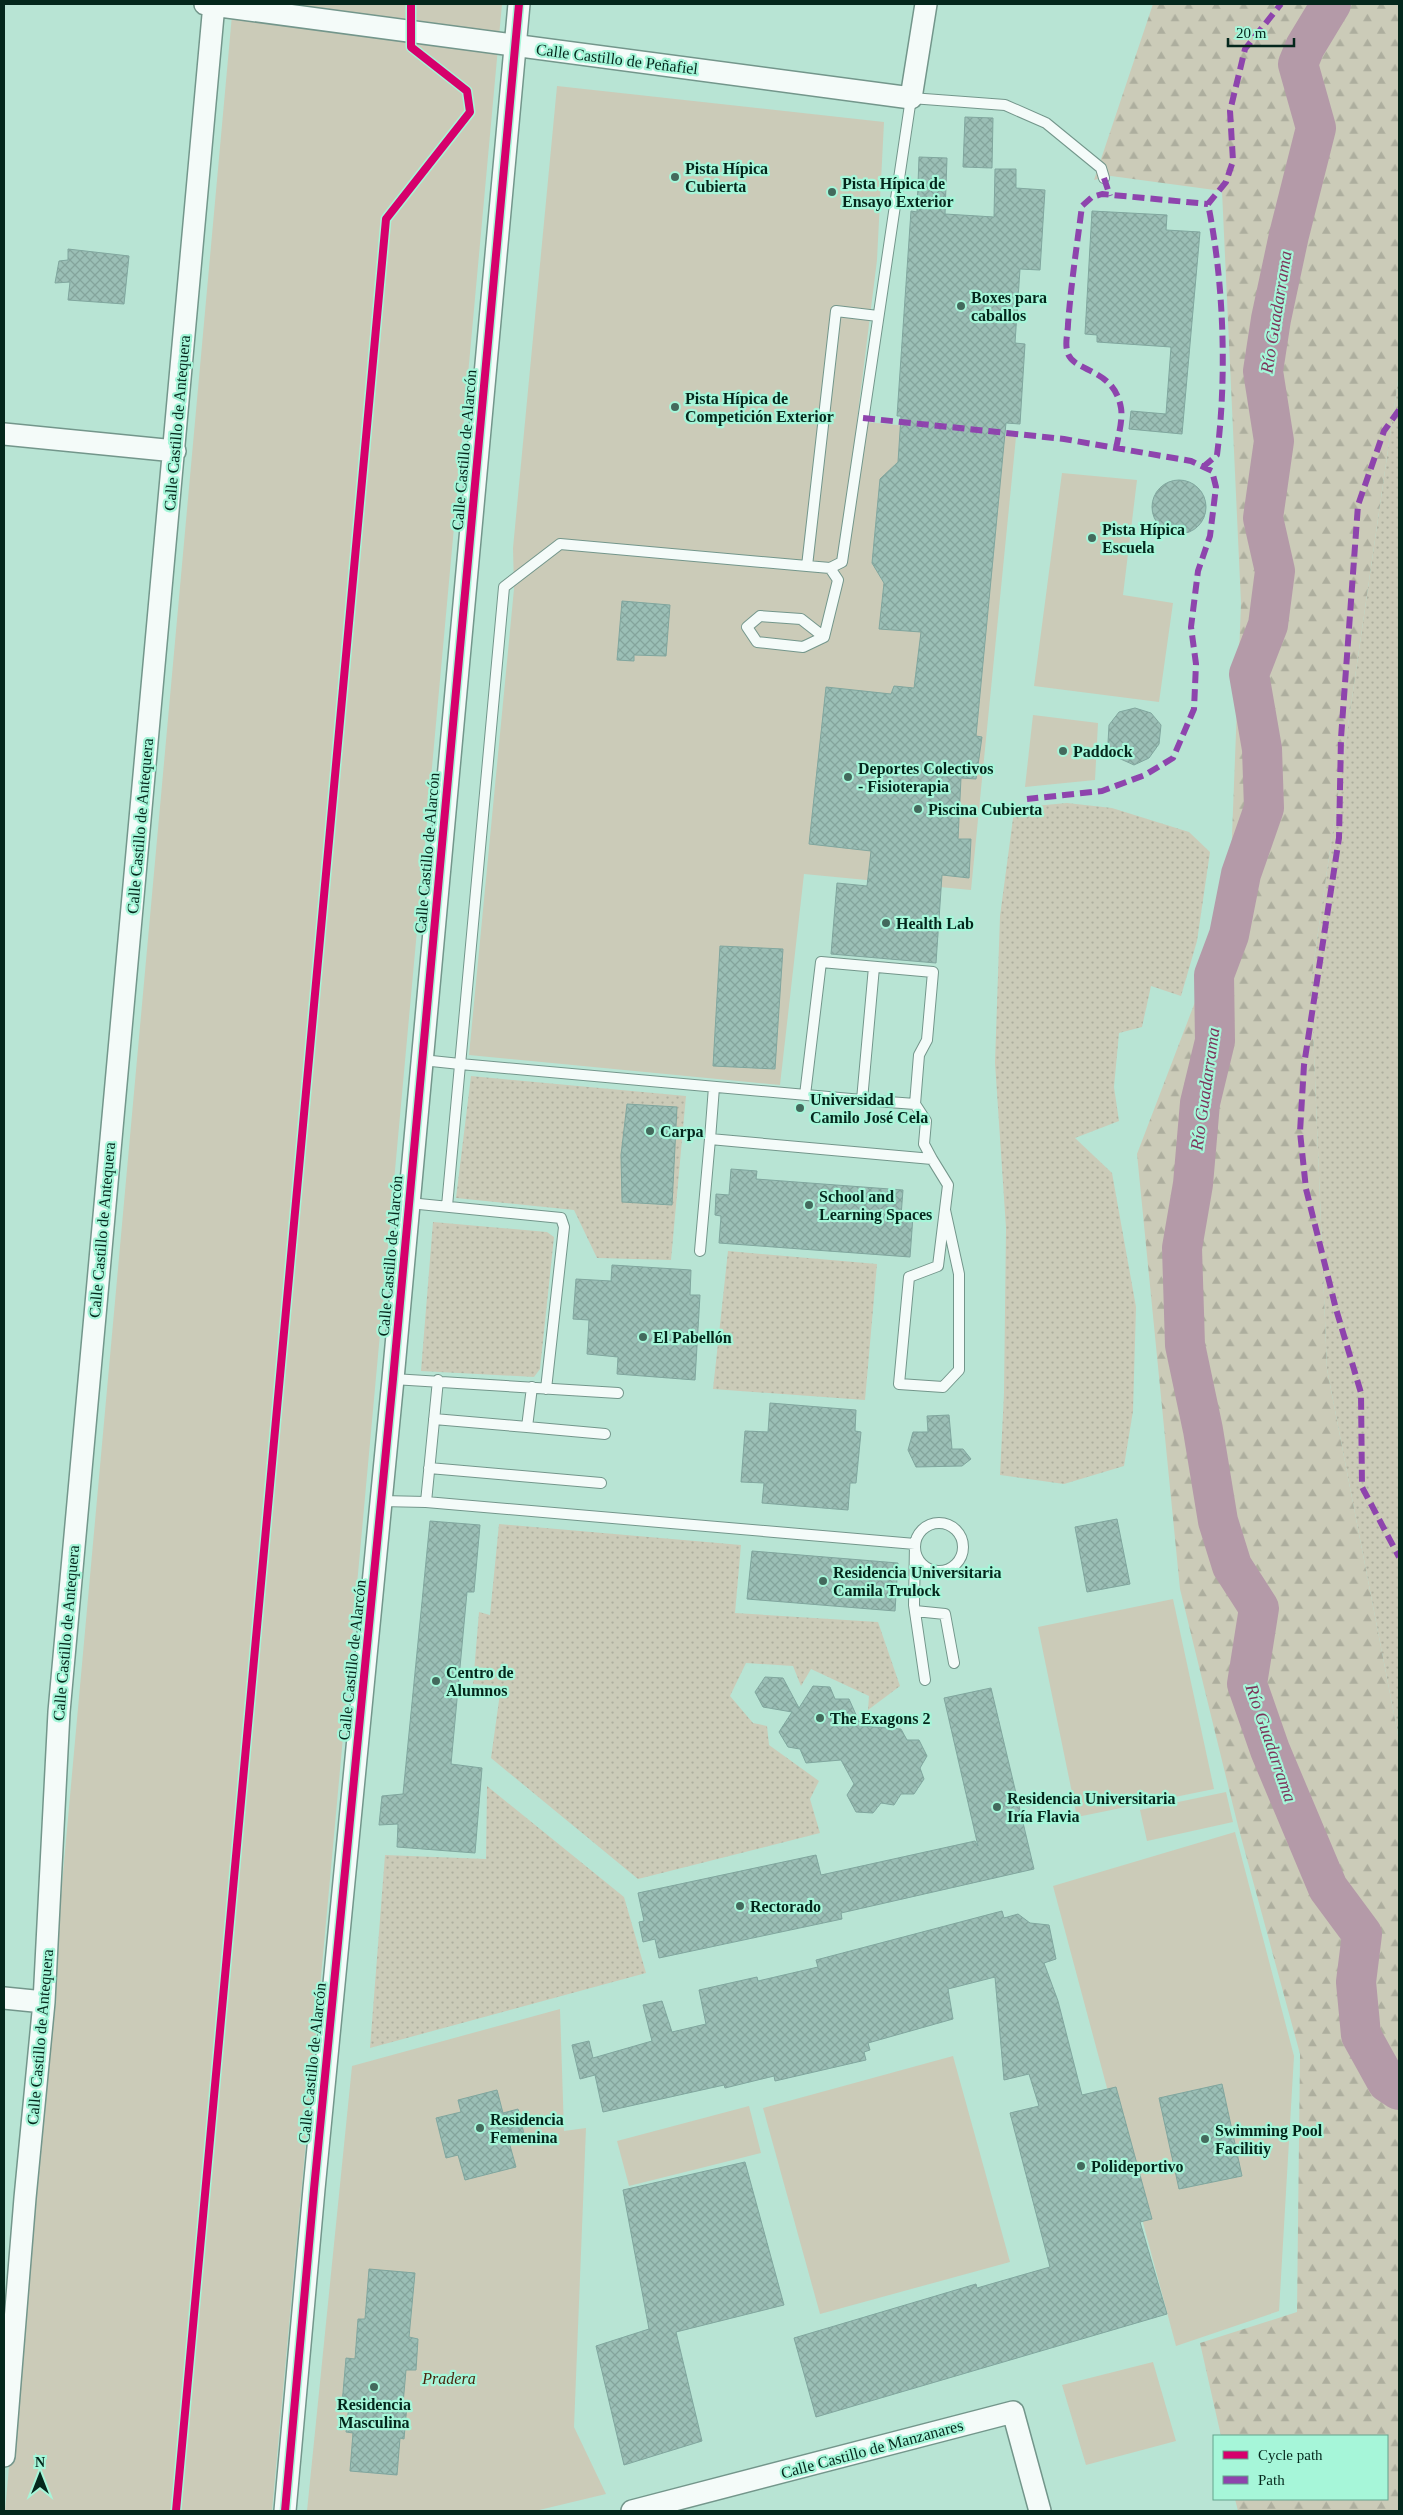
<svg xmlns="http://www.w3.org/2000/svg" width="1403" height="2515" viewBox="0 0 1403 2515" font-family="Georgia,serif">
	<defs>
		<pattern id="grass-dots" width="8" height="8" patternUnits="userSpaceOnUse" patternTransform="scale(1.25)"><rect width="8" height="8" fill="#cbcbb8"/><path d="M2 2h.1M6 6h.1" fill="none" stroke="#adae9e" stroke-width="1.8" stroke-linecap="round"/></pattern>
		<pattern id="forest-firs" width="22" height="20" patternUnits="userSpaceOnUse" patternTransform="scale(1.25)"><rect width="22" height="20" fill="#cbcbb8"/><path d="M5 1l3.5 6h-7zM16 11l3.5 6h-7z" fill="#adae9e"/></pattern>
		<pattern id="building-cross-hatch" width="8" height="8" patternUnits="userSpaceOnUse" patternTransform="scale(1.25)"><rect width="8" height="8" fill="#9bbfb6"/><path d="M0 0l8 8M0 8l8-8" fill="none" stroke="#84a49c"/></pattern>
	</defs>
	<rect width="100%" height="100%" fill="#b8e4d4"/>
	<!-- grass -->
	<path fill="url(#grass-dots)" d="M1399 374V1740L1327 1369 1311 981Z
		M1067 803 1112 808 1189 832 1210 852 1197 941 1181 996 1151 986 1142 1027 1119 1033 1114 1087 1119 1121 1075 1138 1112 1173 1136 1307 1133 1411 1124 1466 1064 1484 1000 1475 1004 1393 1006 1228 995 1063 1000 916 1014 811 1023 807Z
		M471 1076 686 1096 671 1260 597 1258 574 1210 456 1198Z
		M433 1222 547 1232 554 1237 540 1369 534 1377 421 1371Z
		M728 1251 877 1264 865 1400 713 1389Z
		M499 1524 741 1545 735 1613 878 1622 900 1686 868 1710 869 1696 811 1669 801 1686 793 1666 746 1663 730 1696 753 1723 767 1726 769 1745 819 1781 810 1799 820 1833 638 1879 491 1758 501 1686 473 1684 479 1612 490 1615Z
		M487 1786 624 1897 646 1973 370 2048 385 1855 486 1859Z"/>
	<!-- forest -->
	<path fill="url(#forest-firs)" d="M1153 4H1399V374L1311 981 1327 1369 1399 1740V2511H1238L1235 2499H1387V2436H1221L1200 2343 1297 2312 1300 2054 1238 1826 1180 1589 1137 1154 1229 913 1241 603 1222 191 1111 176 1094 180Z"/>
	<!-- green -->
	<path fill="#cbcbb8" d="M233 4H502L272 2511H5Z
		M557 86 884 122 877 260 857 421 1016 437 971 890 804 874 780 1085 469 1055 514 589 513 548Z
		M1062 473 1137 480 1123 595 1173 603 1159 702 1034 686Z
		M1033 715 1098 723 1095 780 1025 787Z
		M1173 1599 1214 1789 1077 1817 1038 1627Z
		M1226 1792 1233 1822 1147 1841 1140 1810Z
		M1235 1832 1294 2056 1279 2311 1176 2346 1053 1886Z
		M560 2009 564 2131 586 2128 574 2427 606 2494 535 2511H307L352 2066Z
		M953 2056 1010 2262 820 2314 763 2108Z
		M749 2106 761 2153 629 2186 617 2141Z
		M1153 2362 1176 2441 1086 2465 1062 2385Z"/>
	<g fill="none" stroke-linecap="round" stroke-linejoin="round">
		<!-- river -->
		<path stroke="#b49aa8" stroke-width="40" d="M1331 4 1305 47 1298 64 1316 128 1289 235 1271 319 1263 371 1274 441 1263 518 1275 571 1268 625 1249 674 1262 749 1264 808 1241 874 1229 935 1214 975 1215 1041 1200 1103 1193 1184 1182 1248 1185 1345 1203 1430 1218 1521 1232 1566 1259 1608 1247 1684 1270 1750 1328 1888 1362 1934 1356 1982 1361 2035 1387 2082 1399 2090"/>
	</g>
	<!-- building -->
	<path fill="url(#building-cross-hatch)" stroke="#80a69e" d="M965 117 993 118 992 168 963 167Z
		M919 157 947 158 945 214 994 217 995 169H1016V188L1045 190 1040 270 1020 269 1015 343 1025 344 1020 424 1006 423 976 736 982 737 976 779 961 778 958 839H971L969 878 942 875 936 963 831 954 837 883 867 886 871 851 809 844 826 687 891 694 894 686 914 688 921 632 879 629 884 583 872 563 880 479 898 462 901 416H897L911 211 917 212Z
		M1092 211 1167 215 1166 230 1200 232 1182 434 1129 429 1131 411 1166 414 1171 347 1097 342V335L1085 334Z
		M68 249 129 256 124 304 68 300 70 282 55 283 59 261 68 260Z
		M1152 507a27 27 0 1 1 54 0a27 27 0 1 1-54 0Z
		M622 601 670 605 666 656 634 655V661L617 660Z
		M1135 708 1151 713 1161 725 1159 744 1149 758 1134 765 1114 756 1108 743 1109 725 1119 712Z
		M720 946 783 949 775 1069 713 1066Z
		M627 1104 677 1107 672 1205 622 1202 621 1155Z
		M731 1169 757 1171 756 1179 903 1190 901 1216H913L910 1257 719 1243 721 1216 715 1215 716 1194 729 1195Z
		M612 1265 691 1270 690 1295H700L695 1380 617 1374 618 1357 587 1354 589 1320 573 1319 576 1279 611 1281Z
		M770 1403 856 1410 855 1431 861 1432 856 1483H850L848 1510 762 1503 764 1483 741 1482 745 1431 768 1432Z
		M949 1415 952 1449H963L971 1459 962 1466 916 1467 908 1450 913 1432H928L927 1416Z
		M1117 1519 1130 1584 1087 1592 1075 1527Z
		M430 1521 480 1525 474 1592H467L451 1764 482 1768 475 1853 397 1847 398 1824 379 1825 382 1796 403 1794Z
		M752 1551 898 1563 895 1611 747 1599Z
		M765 1677 783 1678 799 1708 813 1686 830 1687 835 1699H849L861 1726 901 1729 907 1740H919L927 1756 920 1768 924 1779 914 1794H901L894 1805 881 1803 873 1813 856 1812 847 1795 854 1784 841 1760 806 1763 800 1749 788 1747 779 1732 792 1712 763 1707 755 1692Z
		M991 1688 1034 1869 841 1913 842 1919 659 1958 655 1939 643 1942 639 1922 644 1921 638 1893 816 1855 821 1875 975 1841 978 1846 944 1698Z
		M1002 1911 1004 1918 1018 1914 1030 1923 1049 1925 1056 1959 1044 1963 1058 2001 1082 2095 1116 2087 1152 2219 1140 2222 1167 2314 816 2417 794 2338 976 2284 977 2288 1050 2267 1010 2113 1039 2106 1029 2074 1004 2080 995 1977 948 1989 953 2019 868 2043 870 2050 864 2052 866 2060 775 2081 774 2076 725 2088 724 2085 603 2112 595 2075 580 2079 572 2045 589 2041 593 2058 652 2041 643 2005 662 2001 672 2032 706 2024 699 1990 757 1977 758 1981 818 1967 816 1960Z
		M1222 2084 1242 2176 1179 2189 1159 2098Z
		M497 2090 503 2113 518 2109 525 2138 509 2142 516 2167 465 2180 458 2155 446 2158 436 2118 461 2112 458 2100Z
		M745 2162 784 2305 676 2332 702 2441 624 2465 596 2346 649 2329 623 2190Z
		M369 2269 415 2273 409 2337 418 2339 416 2370H406L403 2404 407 2405 404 2439 400 2438 397 2475 350 2471 353 2433 346 2432 349 2405 342 2404 346 2358 355 2359 358 2319H365Z"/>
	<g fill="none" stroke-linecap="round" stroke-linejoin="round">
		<defs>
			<path id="service" d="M807 566 830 568 838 580 824 637 801 619 760 616 747 627 757 642 803 647 824 637
				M830 568 842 562 911 98 1005 105 1046 123 1101 168 1104 178
				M422 1060 460 1064 862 1100 915 1104 919 1055 927 1040 933 972 821 962 805 1095
				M862 1100 874 967
				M915 1104 926 1121 924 1144 932 1159
				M710 1139 714 1087
				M409 1203 561 1218 564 1227 546 1389
				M447 1206 504 587 560 544 807 566 836 311 878 316
				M700 1251 710 1139 932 1159 948 1185 938 1266 909 1277 899 1384 943 1387 959 1370V1274L945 1210
				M393 1379 618 1393
				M434 1419 527 1427 532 1387
				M527 1427 605 1434
				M429 1468 601 1483
				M381 1501 426 1502 915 1544 914 1605 925 1680
				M426 1502 438 1380
				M915 1547a24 24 0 1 1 48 0a24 24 0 1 1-48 0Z
				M915 1611 945 1614 954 1663"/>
			<path id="minor" d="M205 4 911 98 926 4
				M4 434 175 451
				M4 1998 44 2002
				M4 2456 25 2198 44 2002 59 1712 214 4
				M285 2511 314 2189 393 1379 519 4
				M632 2511 1013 2412 1040 2511"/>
		</defs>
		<!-- service casing -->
		<use href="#service" stroke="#73968b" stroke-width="12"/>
		<!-- minor casing -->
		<use href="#minor" stroke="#73968b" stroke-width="24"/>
		<!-- service -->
		<use href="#service" stroke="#f4fbf9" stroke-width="10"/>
		<!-- minor -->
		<use href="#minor" stroke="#f4fbf9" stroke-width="21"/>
		<!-- quiet -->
		<path stroke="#8e44ad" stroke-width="6" stroke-dasharray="12 6" stroke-linecap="butt" d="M1104 178 1110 196
			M1399 410 1384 431 1358 505 1341 738 1339 838 1304 1065 1300 1132 1306 1189 1336 1309 1361 1393 1362 1487 1399 1557
			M863 418 1064 439 1191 461 1212 471 1216 487 1210 536 1198 571 1191 627 1196 664 1194 709 1173 758 1145 775 1102 791 1027 799
			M1116 449C1118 437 1123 420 1121 408 1114 366 1070 373 1067 350 1065 342 1068 332 1068 324 1071 284 1077 245 1082 206L1092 197 1102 194 1208 204
			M1203 467 1217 455C1227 377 1224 282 1208 204L1226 182 1233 161 1230 111 1245 49 1281 4"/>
		<defs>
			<path id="cycleway" d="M176 2511 386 219 470 112 467 91 411 47V4
				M285 2511 314 2189 393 1379 519 4"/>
		</defs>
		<!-- cycleway casing -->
		<use href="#cycleway" stroke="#a6f6d9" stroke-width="11"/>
		<!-- cycleway -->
		<use href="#cycleway" stroke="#d6006c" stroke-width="8"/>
	</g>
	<!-- markers -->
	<g fill="#43695c" stroke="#a6f6d9" stroke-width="2">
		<circle cx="675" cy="177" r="5"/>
		<circle cx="832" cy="192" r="5"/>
		<circle cx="961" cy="306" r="5"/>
		<circle cx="675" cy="407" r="5"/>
		<circle cx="1092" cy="538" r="5"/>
		<circle cx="1063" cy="751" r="5"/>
		<circle cx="848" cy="777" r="5"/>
		<circle cx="918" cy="809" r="5"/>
		<circle cx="886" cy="923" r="5"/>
		<circle cx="800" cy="1108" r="5"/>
		<circle cx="650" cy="1131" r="5"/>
		<circle cx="809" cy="1205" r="5"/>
		<circle cx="643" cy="1337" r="5"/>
		<circle cx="823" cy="1581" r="5"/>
		<circle cx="436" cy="1681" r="5"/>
		<circle cx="820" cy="1718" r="5"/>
		<circle cx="997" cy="1807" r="5"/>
		<circle cx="740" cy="1906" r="5"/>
		<circle cx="480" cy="2128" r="5"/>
		<circle cx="1205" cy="2139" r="5"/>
		<circle cx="1081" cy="2166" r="5"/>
		<circle cx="374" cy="2387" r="5"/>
	</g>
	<g text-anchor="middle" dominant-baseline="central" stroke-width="4.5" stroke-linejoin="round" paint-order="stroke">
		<!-- street labels -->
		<g font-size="16" fill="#04271c" stroke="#a6f6d9">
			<text transform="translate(617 59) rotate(7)">Calle Castillo de Peñafiel</text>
			<text transform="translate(177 423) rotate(-85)">Calle Castillo de Antequera</text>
			<text transform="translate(464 450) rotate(-85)">Calle Castillo de Alarcón</text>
			<text transform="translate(140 826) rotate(-85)">Calle Castillo de Antequera</text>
			<text transform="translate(427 853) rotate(-85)">Calle Castillo de Alarcón</text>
			<text transform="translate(102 1230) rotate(-85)">Calle Castillo de Antequera</text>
			<text transform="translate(390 1256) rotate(-85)">Calle Castillo de Alarcón</text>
			<text transform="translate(66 1633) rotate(-85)">Calle Castillo de Antequera</text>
			<text transform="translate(352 1660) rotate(-84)">Calle Castillo de Alarcón</text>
			<text transform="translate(40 2037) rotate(-85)">Calle Castillo de Antequera</text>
			<text transform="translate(312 2063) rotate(-84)">Calle Castillo de Alarcón</text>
			<text transform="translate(872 2449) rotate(-15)">Calle Castillo de Manzanares</text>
		</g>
		<!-- poi labels -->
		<g font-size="16" font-weight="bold" fill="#04271c" stroke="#a6f6d9" text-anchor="start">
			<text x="685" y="168">Pista Hípica<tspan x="685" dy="18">Cubierta</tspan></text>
			<text x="842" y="183">Pista Hípica de<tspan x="842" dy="18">Ensayo Exterior</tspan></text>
			<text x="971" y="297">Boxes para<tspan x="971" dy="18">caballos</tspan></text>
			<text x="685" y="398">Pista Hípica de<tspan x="685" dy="18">Competición Exterior</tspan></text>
			<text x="1102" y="529">Pista Hípica<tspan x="1102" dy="18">Escuela</tspan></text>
			<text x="1073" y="751">Paddock</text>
			<text x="858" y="768">Deportes Colectivos<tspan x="858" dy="18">- Fisioterapia</tspan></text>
			<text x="928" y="809">Piscina Cubierta</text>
			<text x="896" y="923">Health Lab</text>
			<text x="810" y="1099">Universidad<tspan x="810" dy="18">Camilo José Cela</tspan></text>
			<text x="660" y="1131">Carpa</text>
			<text x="819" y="1196">School and<tspan x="819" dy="18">Learning Spaces</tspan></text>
			<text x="653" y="1337">El Pabellón</text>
			<text x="833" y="1572">Residencia Universitaria<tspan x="833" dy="18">Camila Trulock</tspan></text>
			<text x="446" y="1672">Centro de<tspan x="446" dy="18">Alumnos</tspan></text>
			<text x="830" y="1718">The Exagons 2</text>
			<text x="1007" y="1798">Residencia Universitaria<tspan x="1007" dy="18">Iría Flavia</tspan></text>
			<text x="750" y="1906">Rectorado</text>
			<text x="490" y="2119">Residencia<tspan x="490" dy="18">Femenina</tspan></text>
			<text x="1215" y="2130">Swimming Pool<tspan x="1215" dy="18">Facilitiy</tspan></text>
			<text x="1091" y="2166">Polideportivo</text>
			<text x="374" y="2404" text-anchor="middle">Residencia<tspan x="374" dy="18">Masculina</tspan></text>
		</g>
		<!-- park labels -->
		<g font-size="16" font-style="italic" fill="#49240d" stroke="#a6f6d9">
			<text x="449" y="2378">Pradera</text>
		</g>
		<!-- water labels -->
		<g font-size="18" font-style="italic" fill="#7d355c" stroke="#a6f6d9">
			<text transform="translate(1276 312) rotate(-81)">Río Guadarrama</text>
			<text transform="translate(1205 1089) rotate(-82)">Río Guadarrama</text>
			<text transform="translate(1271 1743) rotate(71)">Río Guadarrama</text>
		</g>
	</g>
	<!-- border -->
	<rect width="1403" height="2515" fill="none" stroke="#04271c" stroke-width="10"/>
	<!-- legend -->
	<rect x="1213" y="2435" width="175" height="65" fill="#a6f6d9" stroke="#65a38d"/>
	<rect x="1223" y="2451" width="25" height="8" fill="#d6006c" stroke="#65a38d"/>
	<text x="1258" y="2460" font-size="15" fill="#04271c">Cycle path</text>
	<rect x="1223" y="2476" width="25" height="8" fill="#8e44ad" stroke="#65a38d"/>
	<text x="1258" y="2485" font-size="15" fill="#04271c">Path</text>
	<!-- north arrow -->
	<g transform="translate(40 2475)" stroke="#a6f6d9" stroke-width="4" paint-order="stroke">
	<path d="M0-4L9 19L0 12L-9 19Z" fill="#04271c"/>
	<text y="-8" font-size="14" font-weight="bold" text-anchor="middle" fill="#04271c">N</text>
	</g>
	<!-- scale -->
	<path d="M1228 38v8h66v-8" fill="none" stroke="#04271c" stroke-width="2.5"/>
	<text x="1236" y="38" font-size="15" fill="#04271c" stroke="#a6f6d9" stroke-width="4" paint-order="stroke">20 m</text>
</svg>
